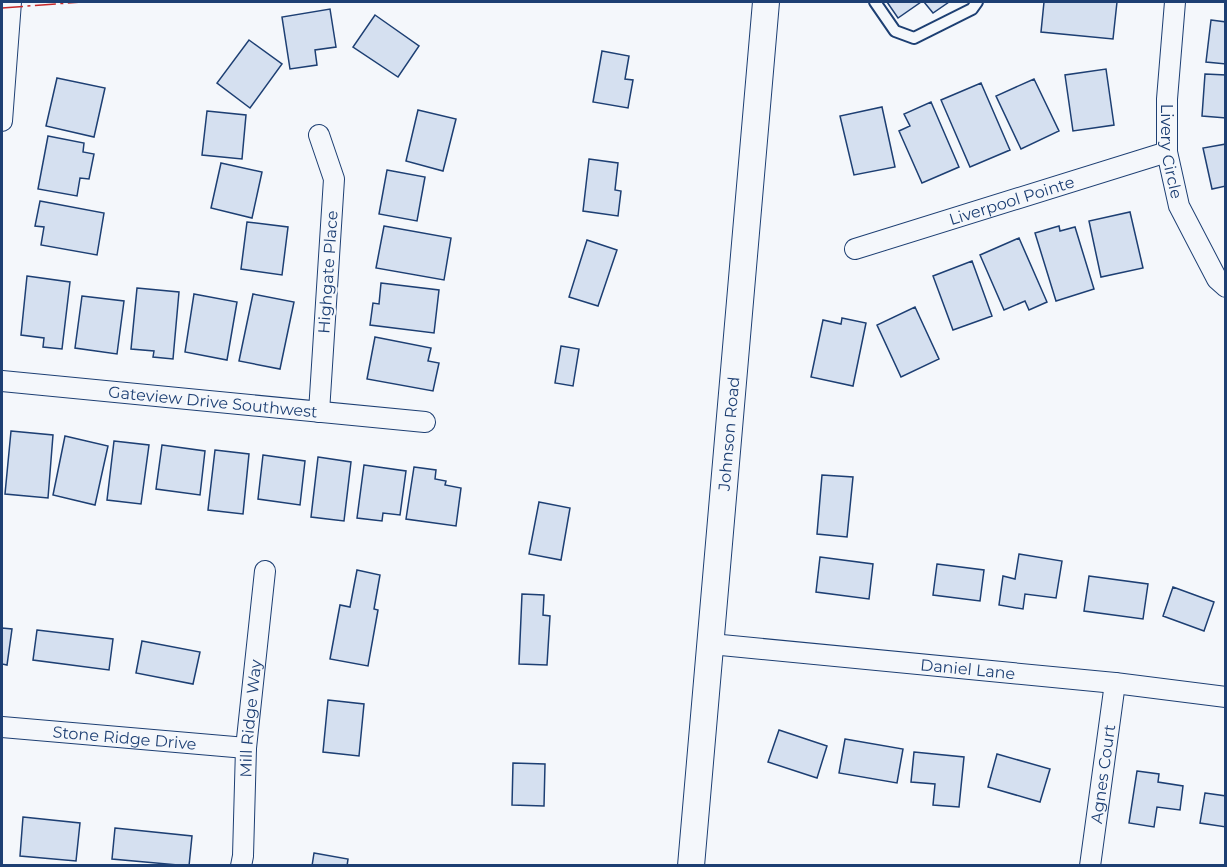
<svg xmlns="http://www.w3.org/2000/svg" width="1227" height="867" viewBox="0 0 1227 867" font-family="Montserrat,sans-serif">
	<rect width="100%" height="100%" fill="#f4f7fb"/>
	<!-- building -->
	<path fill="#d5e0f0" stroke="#1d3f73" stroke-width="1.5" d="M887 2H921L898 18Z
		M924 2H949L933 13Z
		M1044 2H1117L1113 39 1041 32Z
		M330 9 336 47 315 50 317 65 290 69 282 17Z
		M375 15 419 46 398 77 353 47Z
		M1211 20 1226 22V64L1206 62Z
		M249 40 282 64 250 108 217 83Z
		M602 51 629 56 625 79 633 80 628 108 593 102Z
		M1106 69 1114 125 1073 131 1065 75Z
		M1205 74 1226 75V118L1202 116Z
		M57 78 105 88 94 137 46 126Z
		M1034 79 1059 131 1021 149 996 96Z
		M981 83 1010 150 970 167 941 100Z
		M931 102 959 167 922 183 899 131 910 126 904 114Z
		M882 107 895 167 854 175 840 116Z
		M418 110 456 119 443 171 406 161Z
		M207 111 246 115 242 159 202 155Z
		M48 136 84 143 83 152 94 154 89 179 80 178 77 196 38 189Z
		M1226 144V186L1212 189 1203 148Z
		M589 159 618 163 615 190 621 191 618 216 583 211Z
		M221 163 262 172 252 218 211 208Z
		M387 170 425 177 417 221 379 214Z
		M40 201 104 213 97 255 41 245 44 227 35 226Z
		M1130 212 1143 268 1101 277 1089 221Z
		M247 222 288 227 282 275 241 269Z
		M384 226 451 238 444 280 376 268Z
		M1059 226 1060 231 1075 227 1094 289 1056 301 1035 233Z
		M1019 238 1047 302 1029 310 1025 301 1004 310 980 255Z
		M587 240 617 250 598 306 569 297Z
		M972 261 992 316 953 330 933 276Z
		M27 276 70 282 62 349 43 347 44 338 21 335Z
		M381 283 439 290 434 333 370 325 373 303 379 304Z
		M137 288 179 292 173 359 153 357 154 351 131 349Z
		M194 294 237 302 227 360 185 352Z
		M253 294 294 302 280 369 239 361Z
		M82 296 124 301 117 354 75 348Z
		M915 307 939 359 901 377 877 325Z
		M842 318 866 323 853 386 811 377 823 320 841 324Z
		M375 337 431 348 428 361 439 363 433 391 367 379Z
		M561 346 579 349 573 386 555 383Z
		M11 431 53 435 48 498 5 494Z
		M65 436 108 446 95 505 53 495Z
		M114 441 149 445 141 504 107 500Z
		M162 445 205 451 200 495 156 489Z
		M215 450 249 454 243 514 208 510Z
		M263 455 305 461 300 505 258 499Z
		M318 457 351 462 344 521 311 517Z
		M364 465 406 471 400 515 383 513 382 521 357 518Z
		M414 467 436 470 435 479 446 481 445 485 461 488 456 526 406 519Z
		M822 475 853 477 847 537 817 534Z
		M539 502 570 508 561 560 529 554Z
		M1019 554 1062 561 1056 598 1025 594 1023 609 999 605 1003 576 1015 579Z
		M820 557 873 564 869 599 816 592Z
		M937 564 984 570 980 601 933 595Z
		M357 570 380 575 374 609 378 610 368 666 330 659 340 605 350 607Z
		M1089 576 1148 584 1143 619 1084 611Z
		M1173 587 1214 602 1204 631 1163 616Z
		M522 594 544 595 543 615 550 616 547 665 519 664Z
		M2 628 12 629 7 665 2 664Z
		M37 630 113 639 109 670 33 660Z
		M142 641 200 652 193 684 136 673Z
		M328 700 364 704 359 756 323 752Z
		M779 730 827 746 817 778 768 762Z
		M845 739 903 749 897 783 839 773Z
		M914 752 964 757 959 807 933 805 935 784 911 782Z
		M997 754 1050 769 1040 802 988 787Z
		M513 763 545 764 544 806 512 805Z
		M1137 771 1159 774 1158 782 1183 786 1180 810 1157 807 1154 827 1129 823Z
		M1205 793 1226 796V827L1200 823Z
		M23 817 80 823 76 861 20 856Z
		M115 828 192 836 189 866 112 859Z
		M314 853 348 859 347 866H312Z"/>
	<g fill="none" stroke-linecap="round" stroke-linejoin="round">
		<defs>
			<path id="service" d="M875 2 895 31 914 38 972 9 977 2"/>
			<g id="minor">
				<path id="s1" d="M1175 2 1167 99V152L1179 206 1217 279 1226 287"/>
				<path d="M2 121 11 2"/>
				<path d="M319 135 334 179 319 412"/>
				<path id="s2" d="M855 249 1167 152"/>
				<path id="s3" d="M2 381 425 422"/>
				<path id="s4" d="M711 644 1115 683 1226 697"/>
				<path id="s5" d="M2 727 246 748"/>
				<path id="s6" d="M241 866 243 856 246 748 265 571"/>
				<path id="s7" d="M1090 866 1115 683"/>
			</g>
			<g id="tertiary">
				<path id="s8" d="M691 866 766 2"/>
			</g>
		</defs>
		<!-- service casing -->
		<use href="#service" stroke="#1d3f73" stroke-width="14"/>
		<!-- minor casing -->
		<use href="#minor" stroke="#1d3f73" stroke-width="22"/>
		<!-- tertiary casing -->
		<use href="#tertiary" stroke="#1d3f73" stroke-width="28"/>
		<!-- service -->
		<use href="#service" stroke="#f4f7fb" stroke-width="10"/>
		<!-- minor -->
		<use href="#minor" stroke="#f4f7fb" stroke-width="20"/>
		<!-- tertiary -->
		<use href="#tertiary" stroke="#f4f7fb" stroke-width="26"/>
		<!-- power -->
		<path stroke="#c62828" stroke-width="1.5" stroke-dasharray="21 4.5 3 4.5" stroke-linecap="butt" d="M2 8 82 2"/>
	</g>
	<g text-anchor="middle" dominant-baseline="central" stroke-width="4.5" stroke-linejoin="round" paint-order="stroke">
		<!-- street labels -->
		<g font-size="16" fill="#1d3f73" stroke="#f4f7fb">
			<text stroke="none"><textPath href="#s1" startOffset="150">Livery Circle</textPath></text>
			<text stroke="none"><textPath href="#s2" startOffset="164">Liverpool Pointe</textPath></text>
			<text transform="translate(328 272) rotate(-86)">Highgate Place</text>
			<text stroke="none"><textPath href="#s3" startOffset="212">Gateview Drive Southwest</textPath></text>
			<text stroke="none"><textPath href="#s8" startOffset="434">Johnson Road</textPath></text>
			<text stroke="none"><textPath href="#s4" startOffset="258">Daniel Lane</textPath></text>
			<text stroke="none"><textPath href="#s6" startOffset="148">Mill Ridge Way</textPath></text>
			<text stroke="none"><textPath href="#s5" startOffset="123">Stone Ridge Drive</textPath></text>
			<text stroke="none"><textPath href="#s7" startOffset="93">Agnes Court</textPath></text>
		</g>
	</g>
	<!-- border -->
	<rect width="1227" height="867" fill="none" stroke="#1d3f73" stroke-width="6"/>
</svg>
